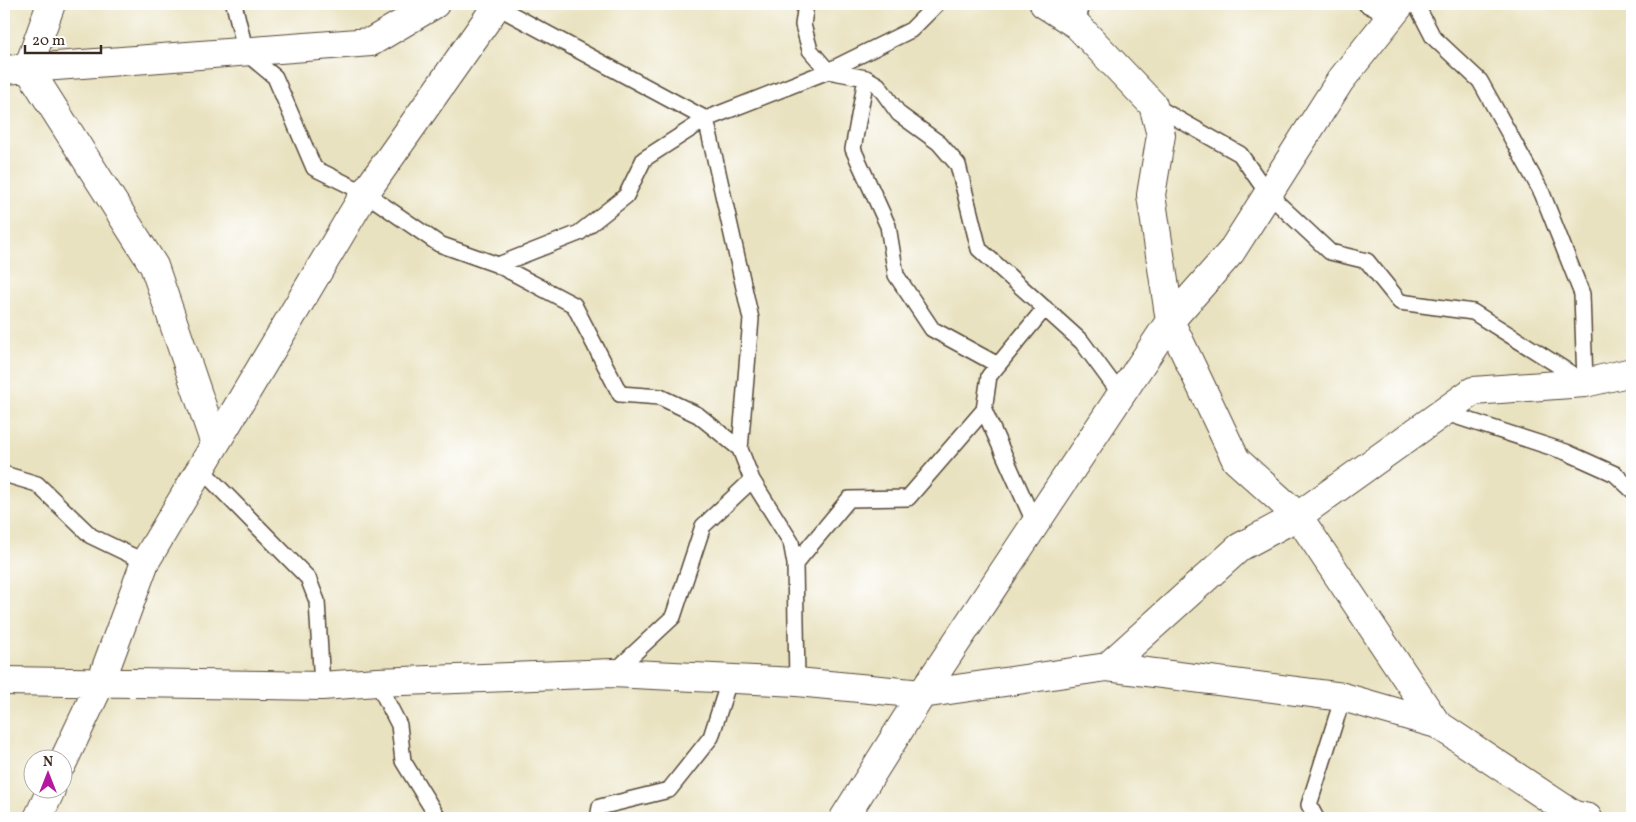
<svg xmlns="http://www.w3.org/2000/svg" width="1636" height="822" viewBox="0 0 1636 822" font-family="Vollkorn,serif">
	<rect width="100%" height="100%" fill="#fff"/>
	<filter id="ink" filterUnits="userSpaceOnUse"><feTurbulence type="fractalNoise" baseFrequency=".02" numOctaves="2"/><feDisplacementMap in="SourceGraphic" scale="10" xChannelSelector="R" yChannelSelector="G"/><feConvolveMatrix kernelMatrix="1 2 1 2 8 2 1 2 1" color-interpolation-filters="sRGB"/></filter>
	<filter id="wash" filterUnits="userSpaceOnUse"><feTurbulence type="fractalNoise" baseFrequency=".0096" numOctaves="4" result="noise"/><feDisplacementMap in="SourceGraphic" scale="20" xChannelSelector="R" yChannelSelector="G"/><feGaussianBlur stdDeviation="1.12" result="paint"/><feColorMatrix in="noise" values="0 0 0 0 0 0 0 0 0 0 0 0 0 0 0 0 0 1.4 0 .05"/><feComposite in="paint" operator="in"/></filter>
	<g filter="url(#wash)">
		<rect width="100%" height="100%" fill="#e9e2c0"/>
	</g>
	<g filter="url(#ink)">
		<g fill="none" stroke-linecap="round" stroke-linejoin="round">
			<defs>
				<path id="lane" d="M234 4 246 53 275 77 314 168 365 193 439 244 498 265 574 305 620 394 660 397 698 415 740 449
					M806 4 803 25 810 50 828 71 866 78 878 85 899 114 939 143 958 165 979 249 1082 342 1121 395
					M1366 4 1391 17
					M1416 4 1433 37 1480 81 1542 193 1582 294 1585 383
					M496 6 706 119 751 319 740 449 752 480 791 542 795 564 797 682
					M1077 25 1082 4
					M866 78 853 149 888 226 896 275 932 329 998 365
					M1153 105 1240 154 1268 194 1330 252 1367 261 1400 302 1473 312 1583 381
					M498 265 579 233 626 196 644 159 706 119 828 71 911 30 937 4
					M1443 412 1566 452 1615 474 1632 490
					M200 468 308 578 317 601 322 686
					M4 474 37 484 91 536 145 562
					M1035 524 984 410 989 376 1045 308
					M795 564 849 499 908 498 984 410
					M613 673 673 617 703 526 752 480
					M377 682 399 725 403 761 438 818
					M598 818 600 807 669 790 711 737 730 678
					M1316 818 1309 805 1343 697"/>
				<path id="street" d="M51 4 28 68 154 266 215 444
					M1044 4 1077 25 1153 105 1161 135 1151 195 1170 321 1236 460 1298 516 1437 724
					M4 70 371 42 435 4
					M1107 667 1240 547 1298 516 1473 391 1585 383 1632 372
					M4 681 322 686 377 682 613 673 797 682 922 694 1107 667 1343 697 1437 724 1574 815 1588 818
					M62 764 100 684 145 562 365 193 498 4
					M38 818 51 790
					M844 818 922 694 1170 321 1231 252 1340 81 1401 4"/>
			</defs>
			<!-- lane casing -->
			<use href="#lane" stroke="#554636" stroke-width="18"/>
			<!-- street casing -->
			<use href="#street" stroke="#554636" stroke-width="30"/>
			<!-- lane -->
			<use href="#lane" stroke="#fff" stroke-width="15"/>
			<!-- street -->
			<use href="#street" stroke="#fff" stroke-width="28"/>
		</g>
	</g>
	<!-- margin -->
	<rect width="1636" height="822" fill="none" stroke="#fff" stroke-width="20"/>
	<!-- north arrow -->
	<g transform="translate(48 774)"><circle r="24" fill="#ffffff" stroke="#b1aaa5"/>
	<path d="M0-4L9 19L0 12L-9 19Z" fill="#b5179e"/>
	<text y="-8" font-size="14" font-weight="bold" text-anchor="middle" fill="#3b2a1e">N</text>
	</g>
	<!-- scale -->
	<path d="M25 45v8h76v-8" fill="none" stroke="#3b2a1e" stroke-width="2.5"/>
	<text x="32" y="45" font-size="15" fill="#3b2a1e" stroke="#ffffff" stroke-width="4" paint-order="stroke">20 m</text>
</svg>
